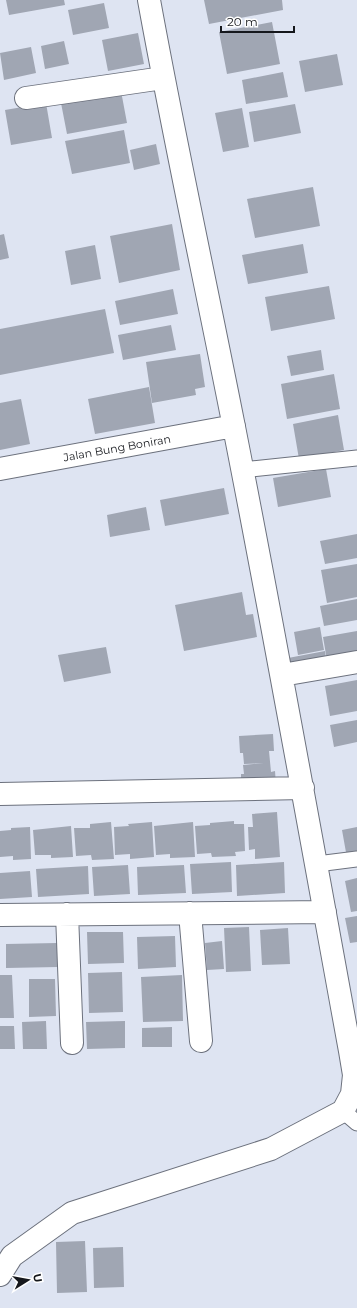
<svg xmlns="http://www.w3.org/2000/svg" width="357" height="1308" viewBox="0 0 357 1308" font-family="Montserrat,sans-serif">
	<rect width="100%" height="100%" fill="#dee4f2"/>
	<!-- building -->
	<path fill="#a0a6b3" d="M6 0H64L65 5 9 15Z
		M204 0H282L283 10 209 24Z
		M104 3 109 28 73 35 68 10Z
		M272 22 280 64 227 74 219 32Z
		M138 33 144 64 108 71 102 40Z
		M64 41 69 64 45 69 41 46Z
		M31 47 36 73 4 80 0 53Z
		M337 54 343 85 305 92 299 61Z
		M283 72 288 97 246 104 242 80Z
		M121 91 127 123 67 134 61 103Z
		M46 103 52 138 11 145 5 110Z
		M295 104 301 133 254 142 249 112Z
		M242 108 249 147 223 152 215 113Z
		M124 130 130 163 72 174 65 141Z
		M156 144 160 164 134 170 130 150Z
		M313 187 320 226 255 238 247 199Z
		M172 224 180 270 119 283 110 236Z
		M4 234 9 258 0 260V235Z
		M303 244 308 273 248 284 242 255Z
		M95 245 101 279 71 285 65 251Z
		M329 286 335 319 271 331 265 297Z
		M173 289 178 314 120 325 115 301Z
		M105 309 114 353 0 375V329Z
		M171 325 176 350 123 360 118 335Z
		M321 350 324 370 291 376 287 356Z
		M200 354 205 387 195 389 196 395 152 403 146 362Z
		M334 374 340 409 287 419 281 384Z
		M149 387 155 423 95 434 88 399Z
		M21 399 30 444 0 450V403Z
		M338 415 344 450 299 459 293 424Z
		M326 469 331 497 278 507 273 478Z
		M224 488 229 514 165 526 160 500Z
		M146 507 150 530 110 537 107 515Z
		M357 534V558L325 564 320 541Z
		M357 564V597L327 603 321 570Z
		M242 592 246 615 253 614 257 637 184 651 175 605Z
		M357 599V620L324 626 320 606Z
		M320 627 324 650 298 655 294 632Z
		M357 631V661L328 666 323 637Z
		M106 647 111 673 64 682 58 655Z
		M325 651 327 666 291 673 288 658Z
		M357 680V711L330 716 325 686Z
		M357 720V742L334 747 330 725Z
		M273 734 274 751H269L271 772 275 771 276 785 241 787V774H244L243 765 264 763 244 764 243 753H240L239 736Z
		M277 812 280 857 255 859V849L249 850 248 827H253L252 814Z
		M234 821V824H244L245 851 235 852 236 856 212 857 211 853 197 854 195 826 210 825V823Z
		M111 822 114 859 92 860 91 855 76 856 74 828H90V824Z
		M152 822 154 857 130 859V854L115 855 114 827 129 826 128 824Z
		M193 822 195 857 170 858V854L156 855 154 826Z
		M71 826 73 857 51 858V855H35L33 830Z
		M30 827 31 859 13 860V856L0 857V831L11 830V828Z
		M357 827V856L347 858 342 830Z
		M231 862 232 892 192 894 190 864Z
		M284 862 285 893 237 896 236 865Z
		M128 865 130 894 94 896 92 867Z
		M184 865 186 893 138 895 137 867Z
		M88 866 89 894 38 897 36 869Z
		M30 871 32 897 0 899V873Z
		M357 878V911L351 912 345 881Z
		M357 916V942L350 943 345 918Z
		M249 927 251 971 226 972 224 928Z
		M288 928 290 964 262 965 260 930Z
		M87 932H123L124 963 88 964Z
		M175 936 176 967 138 969 137 937Z
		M222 941 224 969 207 970 205 943Z
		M57 943 58 967 6 968V944Z
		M122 972 123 1012 89 1013 88 973Z
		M0 975H12L14 1018H0Z
		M182 975 183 1021 143 1022 141 977Z
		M29 979H55L56 1016 29 1017Z
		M46 1021 47 1049H23L22 1022Z
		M125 1021V1048L87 1049 86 1022Z
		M0 1026H14L15 1049H0Z
		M172 1027V1047H142V1028Z
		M85 1241 87 1292 57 1293 56 1242Z
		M123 1247 124 1287 94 1288 93 1248Z"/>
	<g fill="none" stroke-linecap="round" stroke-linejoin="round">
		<defs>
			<path id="lane" d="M242 470 357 458
				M317 864 357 859
				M343 1111 357 1123"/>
			<path id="street" d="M26 98 163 78
				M0 469 234 426
				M282 675 357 662
				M0 794 303 788
				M190 913 201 1041
				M67 914 72 1043
				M0 915 325 912
				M0 1275 12 1256 72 1213 271 1149 343 1111 352 1094 354 1075 350 1051C312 843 275 635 234 427 206 285 175 143 149 0"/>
		</defs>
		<!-- lane casing -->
		<use href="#lane" stroke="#6c717d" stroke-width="17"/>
		<!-- street casing -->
		<use href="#street" stroke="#6c717d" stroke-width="24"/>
		<!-- lane -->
		<use href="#lane" stroke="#fff" stroke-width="15"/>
		<!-- street -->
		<use href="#street" stroke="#fff" stroke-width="22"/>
	</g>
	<g text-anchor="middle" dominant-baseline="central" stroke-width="3.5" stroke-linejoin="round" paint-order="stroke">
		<!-- street labels -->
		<g font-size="11" fill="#15171c" stroke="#fff">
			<text transform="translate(117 448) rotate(-10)">Jalan Bung Boniran</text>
		</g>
	</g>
	<!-- north arrow -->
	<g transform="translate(28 1280) rotate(79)" stroke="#ffffff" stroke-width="3" paint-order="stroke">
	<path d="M0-3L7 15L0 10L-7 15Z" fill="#15171c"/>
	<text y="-6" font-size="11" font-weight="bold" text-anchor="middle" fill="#15171c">U</text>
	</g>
	<!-- scale -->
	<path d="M221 26v6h73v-6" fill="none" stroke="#15171c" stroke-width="2"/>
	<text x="227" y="26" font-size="12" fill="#15171c" stroke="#ffffff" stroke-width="3" paint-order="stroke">20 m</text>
</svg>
